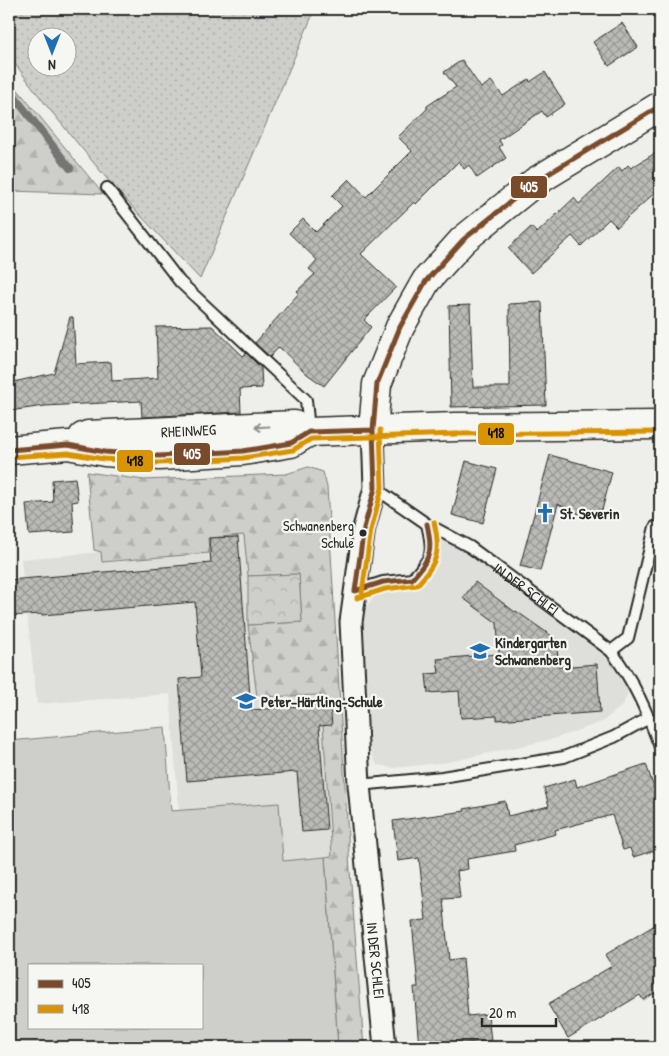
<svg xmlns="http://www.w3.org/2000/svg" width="669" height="1056" viewBox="0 0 669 1056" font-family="'Patrick Hand',sans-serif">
	<defs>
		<pattern id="grass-dots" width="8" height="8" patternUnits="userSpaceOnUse" patternTransform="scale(1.25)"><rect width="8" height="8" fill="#cececa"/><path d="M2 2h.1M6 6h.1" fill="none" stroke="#b1b1ae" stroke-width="1.8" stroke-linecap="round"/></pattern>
		<pattern id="forest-firs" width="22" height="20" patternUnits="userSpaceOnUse" patternTransform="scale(1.25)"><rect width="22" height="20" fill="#cececa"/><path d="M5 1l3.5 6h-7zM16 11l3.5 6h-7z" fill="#b1b1ae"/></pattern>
		<pattern id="park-crowns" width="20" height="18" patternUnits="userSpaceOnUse" patternTransform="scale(1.25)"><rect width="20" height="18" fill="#cececa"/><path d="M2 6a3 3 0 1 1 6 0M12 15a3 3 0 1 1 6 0" fill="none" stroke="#b1b1ae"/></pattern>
		<pattern id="building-cross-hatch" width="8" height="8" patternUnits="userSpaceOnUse" patternTransform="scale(1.25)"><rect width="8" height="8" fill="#babab7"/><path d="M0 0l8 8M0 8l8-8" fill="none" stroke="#979795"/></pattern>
	</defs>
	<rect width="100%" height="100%" fill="#eeeeea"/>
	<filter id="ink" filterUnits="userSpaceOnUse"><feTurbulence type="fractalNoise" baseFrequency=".02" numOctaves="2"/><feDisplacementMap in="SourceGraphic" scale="10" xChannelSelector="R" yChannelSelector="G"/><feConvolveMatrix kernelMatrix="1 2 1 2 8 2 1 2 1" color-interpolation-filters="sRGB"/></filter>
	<g filter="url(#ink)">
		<!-- built -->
		<path fill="#dededb" d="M245 535 248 576V625L321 694 332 856 283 861 279 803 179 810 170 694 37 704 21 559 101 552 103 562 209 553 208 538Z
			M442 535 621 668 631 685 623 705 602 722 553 739 448 762 394 768 377 765 371 753 360 633 365 609 374 596 411 587 428 579 439 562Z"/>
		<!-- grass -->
		<path fill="url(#grass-dots)" stroke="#7c7c7a" fill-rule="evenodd" d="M9 9H315L200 279 112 185 46 105 9 56ZM38 38H68V68H38Z"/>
		<!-- forest -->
		<path fill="url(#forest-firs)" stroke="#7c7c7a" d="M9 79 103 194 9 191Z
			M308 467 323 472 327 487 350 871 364 1047H338L325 857 332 856 321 695 257 697 248 625 302 622 299 574 248 576 244 535 208 538 209 553 102 562 101 552 94 550 87 472 144 480 286 474Z"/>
		<!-- park -->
		<path fill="url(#park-crowns)" stroke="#7c7c7a" d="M299 574 302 622 248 625V576Z"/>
		<!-- garden -->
		<path fill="#cececa" stroke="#7c7c7a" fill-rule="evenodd" d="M165 727 171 811 279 803 283 861 325 857 338 1047H9V741ZM29 965H201V1027H29Z"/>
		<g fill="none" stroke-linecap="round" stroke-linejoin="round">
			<!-- stream -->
			<path stroke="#757573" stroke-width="8" d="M9 90 70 168"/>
		</g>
		<!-- building -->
		<path fill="url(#building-cross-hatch)" stroke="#2b2b2b" d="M622 23 638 47 609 66 593 42Z
			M462 60 481 88 491 81 503 96 529 79 530 82 545 72 565 104 546 117 542 111 499 140 502 145 499 147 506 158 477 178 469 165 464 169 459 161 416 204 414 202 361 254 396 287 364 320 371 327 324 386 307 374 279 347 270 357 255 343 299 293 297 291 315 274 309 269 317 260 289 233 303 219 316 232 342 206 332 196 349 179 366 197 412 151 398 137 427 109V106L456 87 444 72Z
			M660 150V188L617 227 609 219 581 246 572 236 531 273 508 248 531 227 537 233 574 198 579 204 619 167 622 171 628 165 631 168Z
			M542 302 546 405 451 407 449 306 470 305 473 387H510L509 304Z
			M70 317H73L76 364 111 362 112 381 158 378 156 327 212 326 243 356 246 353 261 368 262 388 240 389 241 412 142 417 141 401 45 406 9 411V383L54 373Z
			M550 455 612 472 602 510H589L579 514 558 504 540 571 520 566Z
			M466 461 497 469 483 523 452 515Z
			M75 478 78 501 72 502 74 532 29 535 26 504 53 502 52 480Z
			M238 537 251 710 330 704 332 725 319 726 327 830 302 832 297 772 187 781 179 679 201 677 195 602 42 615V614L9 616V580L211 563 209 538Z
			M475 582 515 612 516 611 556 639 559 667 597 664 600 712 497 720V716L461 718 459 691 428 693 426 674 439 673 437 659 499 654 497 623 463 598Z
			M646 764 660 806V849L633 857 630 848 623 850 612 815 555 830 556 834 514 845 515 851 467 859 468 869 457 871 460 898 443 899 449 960 463 958 468 1016 488 1014 491 1041 450 1044V1047H419L414 987H418L412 921 426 920 419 858 398 861 393 821 465 811 464 809 505 801 508 816 549 806 544 788 575 779 577 787Z
			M660 922V990L643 1000 640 995 568 1038 548 1004 612 966 605 955Z"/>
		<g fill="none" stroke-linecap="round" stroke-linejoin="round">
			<defs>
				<g id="lane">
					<path d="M107 188 180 282 306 400 309 430"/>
					<path id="s1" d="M375 488 427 524 470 547 611 651C634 681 647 712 660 747"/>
					<path d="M355 591 383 582 412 579C433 556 434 554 427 524"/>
					<path d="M611 651 628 638 655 527"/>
					<path d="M359 785 442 777 564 757 614 737 649 718"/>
				</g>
				<g id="street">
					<path id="s2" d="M373 430 375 488 364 528 351 622 359 785 385 1047"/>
				</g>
				<g id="secondary">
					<path d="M373 430 377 384 400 327 426 281 463 240 535 182 660 106"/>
					<path id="s3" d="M83 437 88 435 294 425 309 432"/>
					<path d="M9 450 68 445 105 452 159 456 243 451 291 443 309 432 456 427 660 425"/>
				</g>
			</defs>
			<!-- lane casing -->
			<use href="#lane" stroke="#2b2b2b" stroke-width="14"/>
			<!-- street casing -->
			<use href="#street" stroke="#2b2b2b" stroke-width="25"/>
			<!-- secondary casing -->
			<use href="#secondary" stroke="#2b2b2b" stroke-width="31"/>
			<!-- lane -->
			<use href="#lane" stroke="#f6f6f2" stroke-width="10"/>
			<!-- street -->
			<use href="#street" stroke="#f6f6f2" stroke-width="21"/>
			<!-- secondary -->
			<use href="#secondary" stroke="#f6f6f2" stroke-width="28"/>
			<defs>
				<path id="bus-1" d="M9 450 68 445 105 452 159 456 243 451 291 443 309 432 373 430
					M355 591 364 528 375 488 373 430 377 384 400 327 426 281 463 240 535 182 660 106
					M355 591 383 582 412 579C431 558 433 551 427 524"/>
				<path id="bus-2" d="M10 457 68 453 104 459 159 463 243 458 293 450 311 439 456 434 660 432
					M362 592 371 530 382 488 380 430
					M357 598 385 589 417 585C438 562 441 552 434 522"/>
			</defs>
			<!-- bus-1 casing -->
			<use href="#bus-1" stroke="#f6f6f2" stroke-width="9"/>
			<!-- bus-2 casing -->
			<use href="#bus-2" stroke="#f6f6f2" stroke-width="9"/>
			<!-- bus-1 -->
			<use href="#bus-1" stroke="#7a4b2a" stroke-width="5"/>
			<!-- bus-2 -->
			<use href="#bus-2" stroke="#d89406" stroke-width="5"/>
		</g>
		<!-- one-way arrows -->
		<defs><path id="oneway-shaft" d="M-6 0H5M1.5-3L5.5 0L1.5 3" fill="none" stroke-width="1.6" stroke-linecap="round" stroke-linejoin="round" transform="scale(1.25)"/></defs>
		<use stroke="#90908e" href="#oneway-shaft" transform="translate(262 427) rotate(177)"/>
	</g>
	<!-- icons -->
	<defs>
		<symbol id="church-bare" viewBox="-9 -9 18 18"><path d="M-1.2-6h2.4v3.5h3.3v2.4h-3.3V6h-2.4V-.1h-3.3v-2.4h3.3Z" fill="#1f6fb2" stroke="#f6f6f2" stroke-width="2.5" paint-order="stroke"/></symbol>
		<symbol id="school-bare" viewBox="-9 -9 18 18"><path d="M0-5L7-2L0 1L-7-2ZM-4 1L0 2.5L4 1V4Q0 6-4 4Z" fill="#1f6fb2" stroke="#f6f6f2" stroke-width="2.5" paint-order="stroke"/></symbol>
	</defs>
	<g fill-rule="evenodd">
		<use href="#church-bare" x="531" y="499" width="28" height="28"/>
		<use href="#school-bare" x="466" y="637" width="28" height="28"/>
		<use href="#school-bare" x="232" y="687" width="28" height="28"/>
	</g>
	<!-- markers -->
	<circle fill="#2b2b2b" stroke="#f6f6f2" stroke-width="2" cx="363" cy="533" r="4.5"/>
	<g text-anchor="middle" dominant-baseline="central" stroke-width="4.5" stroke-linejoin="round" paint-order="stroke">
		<!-- bus labels -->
		<g font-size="14" fill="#2b2b2b" stroke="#f6f6f2" text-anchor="end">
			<text x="354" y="525">Schwanenberg<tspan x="354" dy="17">Schule</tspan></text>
		</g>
		<!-- street labels -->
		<g font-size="15" fill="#2b2b2b" stroke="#f6f6f2">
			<text stroke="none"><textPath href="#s3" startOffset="106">RHEINWEG</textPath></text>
			<text stroke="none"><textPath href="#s1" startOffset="182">IN DER SCHLEI</textPath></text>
			<text stroke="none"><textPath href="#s2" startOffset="534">IN DER SCHLEI</textPath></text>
		</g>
		<!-- poi labels -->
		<g font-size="15" font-weight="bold" fill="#2b2b2b" stroke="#f6f6f2" text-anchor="start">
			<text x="560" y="513">St. Severin</text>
			<text x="495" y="642">Kindergarten<tspan x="495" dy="17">Schwanenberg</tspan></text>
			<text x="261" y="701">Peter-Härtling-Schule</text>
		</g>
	</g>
	<g stroke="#f6f6f2" stroke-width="2">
		<rect x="510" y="175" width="38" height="24" rx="5" fill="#7a4b2a"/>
		<rect x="477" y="422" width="38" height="24" rx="5" fill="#d89406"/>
		<rect x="173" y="442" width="38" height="24" rx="5" fill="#7a4b2a"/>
		<rect x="116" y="449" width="38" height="24" rx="5" fill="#d89406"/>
	</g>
	<g font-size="14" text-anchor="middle" font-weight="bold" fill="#fff">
		<text x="529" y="192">405</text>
		<text x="192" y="459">405</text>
	</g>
	<g font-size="14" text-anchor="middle" font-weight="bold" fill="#111">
		<text x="496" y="438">418</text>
		<text x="135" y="466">418</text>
	</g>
	<!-- margin -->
	<rect width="669" height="1056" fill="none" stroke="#f6f6f2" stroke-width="30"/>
	<rect x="15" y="15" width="639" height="1026" fill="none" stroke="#2b2b2b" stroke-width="2" filter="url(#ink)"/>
	<!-- legend -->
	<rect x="28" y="964" width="175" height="65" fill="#f6f6f2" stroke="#a5a5a2"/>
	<rect x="38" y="980" width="25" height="8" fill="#7a4b2a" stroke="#a5a5a2"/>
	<text x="72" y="988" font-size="15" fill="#2b2b2b">405</text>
	<rect x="38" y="1005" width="25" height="8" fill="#d89406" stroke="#a5a5a2"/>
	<text x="72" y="1014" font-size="15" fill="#2b2b2b">418</text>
	<!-- north arrow -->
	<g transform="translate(52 52) rotate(180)"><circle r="24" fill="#f6f6f2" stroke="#a5a5a2"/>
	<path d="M0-4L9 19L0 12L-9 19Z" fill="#1f6fb2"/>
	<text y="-8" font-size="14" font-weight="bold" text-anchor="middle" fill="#2b2b2b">N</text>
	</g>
	<!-- scale -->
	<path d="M482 1018v8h74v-8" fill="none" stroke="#2b2b2b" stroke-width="2.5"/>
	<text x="489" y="1018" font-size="15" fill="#2b2b2b" stroke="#f6f6f2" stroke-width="4" paint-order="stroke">20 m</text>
</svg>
